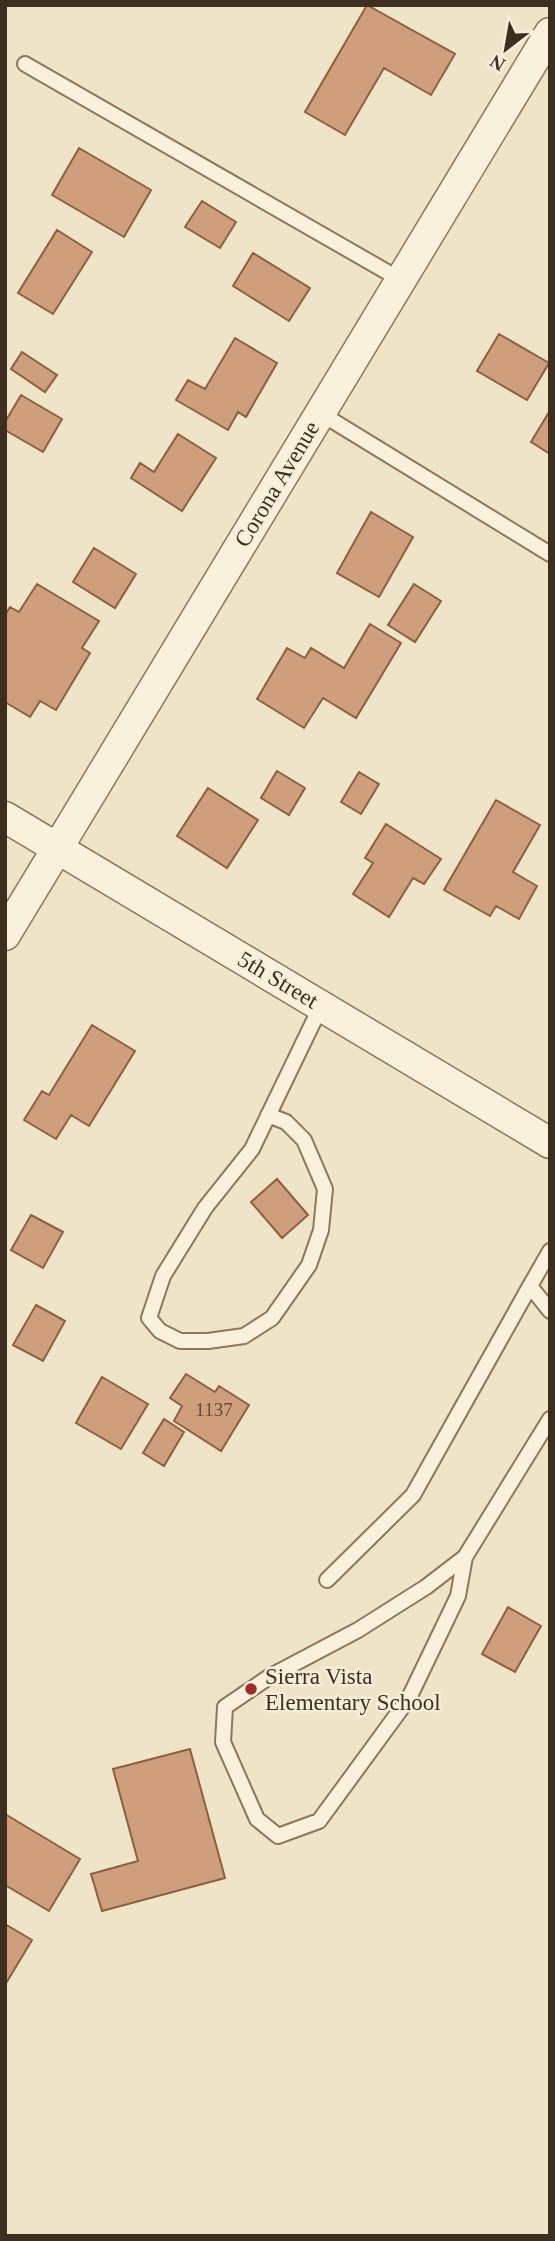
<svg xmlns="http://www.w3.org/2000/svg" width="555" height="2241" viewBox="0 0 555 2241" font-family="'Times New Roman',serif">
	<rect width="100%" height="100%" fill="#f0e4c8"/>
	<!-- building -->
	<path fill="#cf9f7d" stroke="#8d5f41" stroke-width="2" d="M367 5 455 54 431 95 384 68 345 135 305 112Z
		M79 148 151 190 124 237 52 195Z
		M202 201 236 222 220 248 185 227Z
		M57 230 92 252 53 314 18 293Z
		M253 253 310 288 289 321 233 286Z
		M499 334 549 363 527 400 477 371Z
		M235 338 277 363 246 417 238 412 228 430 176 400 188 380 205 389Z
		M22 352 57 375 45 392 11 369Z
		M21 395 62 419 43 452 5 430V422Z
		M549 412 550 413V454L531 442Z
		M178 434 216 458 182 511 131 478 140 463 154 472Z
		M371 512 413 537 379 597 337 573Z
		M94 548 136 574 115 608 73 582Z
		M37 584 99 621 82 648 90 653 56 710 40 701 30 717 5 702V615L10 607 19 612Z
		M414 584 441 601 415 642 388 625Z
		M370 624 401 643 356 718 323 698 304 728 257 699 287 648 305 658 311 648 344 668Z
		M277 771 305 788 289 815 261 798Z
		M359 772 379 784 361 814 341 802Z
		M208 788 258 820 227 868 177 836Z
		M496 800 540 825 513 872 537 886 519 919 496 906 490 916 444 890Z
		M386 824 441 859 424 884 413 878 389 917 353 894 373 863 365 858Z
		M92 1025 135 1051 89 1126 71 1115 56 1139 24 1120 42 1091 49 1095Z
		M277 1179 308 1215 282 1238 251 1202Z
		M31 1215 63 1232 43 1268 11 1250Z
		M36 1305 65 1321 43 1361 13 1345Z
		M186 1374 215 1392 219 1386 249 1405 221 1451 174 1421 182 1406 170 1398Z
		M102 1377 148 1404 121 1449 76 1423Z
		M164 1419 184 1432 164 1466 143 1453Z
		M508 1607 541 1626 515 1672 482 1654Z
		M190 1749 225 1878 102 1911 91 1874 138 1861 113 1769Z
		M5 1814 80 1859 49 1911 5 1885Z
		M5 1924 32 1940 5 1985Z"/>
	<g fill="none" stroke-linecap="round" stroke-linejoin="round">
		<defs>
			<path id="lane" d="M25 64 401 280
				M320 413 550 554
				M268 1115 286 1122 304 1140 325 1189 321 1230 309 1265 272 1318 244 1336 208 1341H180L160 1331 149 1318 163 1276 205 1208 252 1149 321 1006
				M550 1251 530 1286 550 1311
				M465 1557 458 1596 409 1698 319 1821 278 1836 257 1819 223 1742 225 1707 269 1677 358 1630 426 1587 465 1557 550 1419
				M327 1580 413 1495 530 1286"/>
			<path id="street" d="M5 817 550 1143
				M5 935 550 33"/>
		</defs>
		<!-- lane casing -->
		<use href="#lane" stroke="#8d765c" stroke-width="18"/>
		<!-- street casing -->
		<use href="#street" stroke="#8d765c" stroke-width="33"/>
		<!-- lane -->
		<use href="#lane" stroke="#faf1dc" stroke-width="14"/>
		<!-- street -->
		<use href="#street" stroke="#faf1dc" stroke-width="30"/>
	</g>
	<!-- markers -->
	<circle fill="#9e2a2b" stroke="#f7eed8" stroke-width="2.5" cx="251" cy="1689" r="7"/>
	<g text-anchor="middle" dominant-baseline="central" stroke-width="5" stroke-linejoin="round" paint-order="stroke">
		<!-- number labels -->
		<g font-size="19" fill="#624a37">
			<text x="214" y="1409">1137</text>
		</g>
		<!-- street labels -->
		<g font-size="23" fill="#3d2e20" stroke="#f7eed8">
			<text transform="translate(277 484) rotate(-59)">Corona Avenue</text>
			<text transform="translate(278 980) rotate(31)">5th Street</text>
		</g>
		<!-- poi labels -->
		<g font-size="23" fill="#3d2e20" stroke="#f7eed8" text-anchor="start">
			<text x="265" y="1676">Sierra Vista<tspan x="265" dy="26">Elementary School</tspan></text>
		</g>
	</g>
	<!-- border -->
	<rect width="555" height="2241" fill="none" stroke="#3d2e20" stroke-width="14"/>
	<!-- north arrow -->
	<g transform="translate(506 49) rotate(211)" stroke="#f7eed8" stroke-width="5" paint-order="stroke">
	<path d="M0-5L12 26L0 18L-12 26Z" fill="#3d2e20"/>
	<text y="-10" font-size="19" font-weight="bold" text-anchor="middle" fill="#3d2e20">N</text>
	</g>
</svg>
